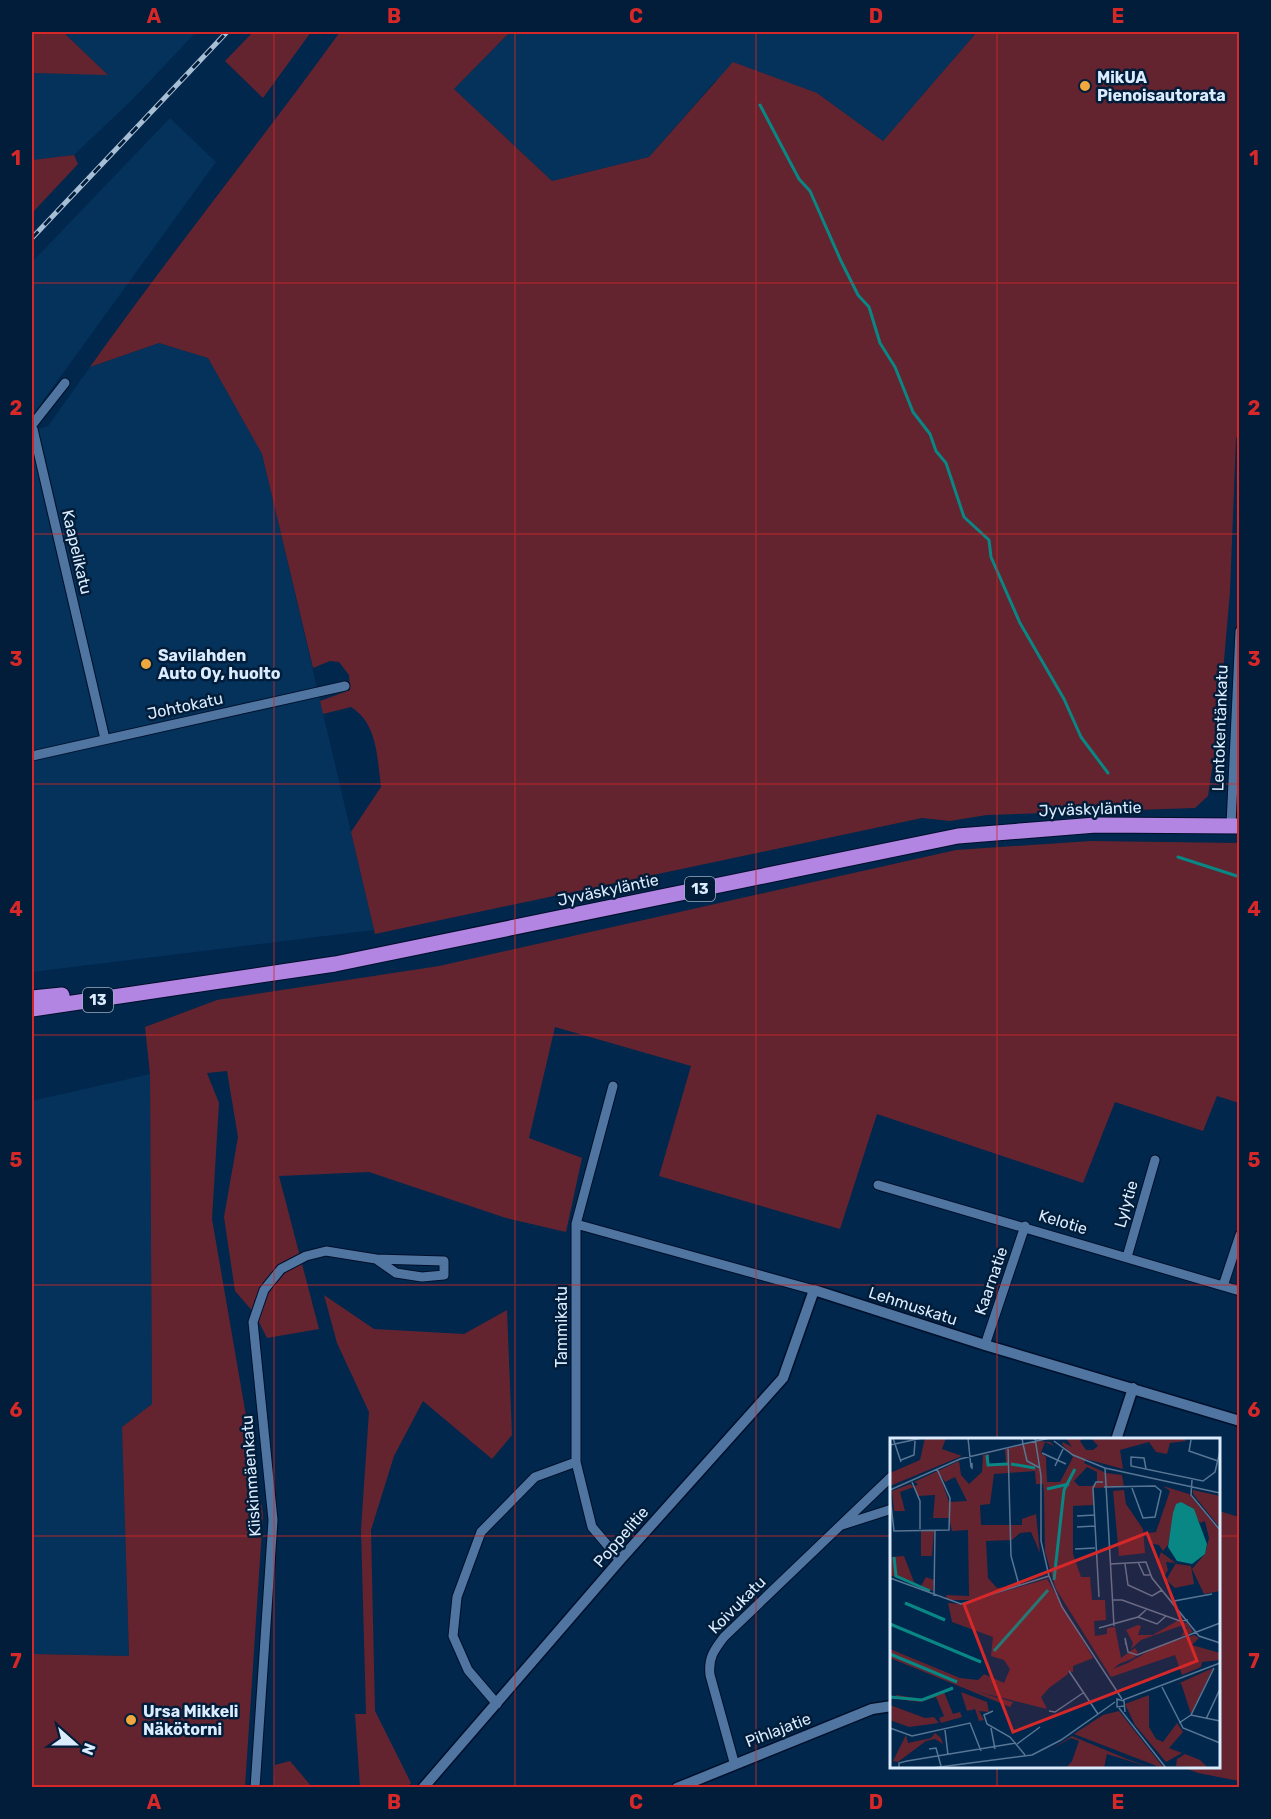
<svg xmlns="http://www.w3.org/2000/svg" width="1271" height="1819" viewBox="0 0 1271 1819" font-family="Rubik,sans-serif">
	<rect width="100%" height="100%" fill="#01274c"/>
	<!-- built -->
	<path fill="#04325b" d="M63 32H196L133 99 74 155 32 160V73L107 74Z
		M510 32H977L883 141 817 93 715 81 649 157 552 181 454 89Z
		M170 118 216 162 32 416V262Z
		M159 343 208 358 262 454 374 930 32 972V431L48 426 90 367Z
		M150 1074 152 1404 122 1427 129 1656 32 1654V1101Z"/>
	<!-- green -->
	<path fill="#64242f" d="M32 32H63L108 75 32 73Z
		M253 32H311L263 98 225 61Z
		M340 32H510L454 89 552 181 649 157 733 62 817 93 883 141 977 32H1239L1240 437 1236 438 1230 592 1218 728 1208 796 1195 808 987 815 950 821 922 818 375 934 351 832 381 787C377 758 378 724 351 707L323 714 320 701 350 690 349 675 339 662 330 661 313 668 262 454 208 358 159 343 90 367C171 253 258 145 340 32Z
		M74 155 78 164 32 213V160Z
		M1091 841 1239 843V1103L1217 1096 1203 1131 1115 1102 1083 1183 877 1114 840 1229 659 1176 691 1066 555 1027 529 1138 582 1158 566 1232 506 1218 369 1172 279 1176 319 1329 267 1338 255 1314 235 1291 224 1217 238 1137 227 1071 207 1073 219 1103 212 1219 263 1514 245 1787 32 1788V1654L129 1656 122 1427 152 1404 150 1074 145 1027 217 1000 439 966 956 850Z
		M324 1295 374 1329 464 1334 507 1310 512 1435 492 1459 423 1401 394 1456 371 1530 375 1711 411 1783 407 1787H360L355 1714H366L361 1529 369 1412 337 1343Z
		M1219 1511 1239 1517V1781L1198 1773 1182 1767 1218 1766Z
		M290 1761 312 1787H274L275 1765Z"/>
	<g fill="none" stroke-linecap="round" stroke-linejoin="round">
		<!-- stream -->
		<path stroke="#088784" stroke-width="3" d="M760 105 799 179 810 191 841 261 858 295 869 307 880 343 895 367 913 412 930 434 936 451 946 463 964 517 989 540 991 557 1020 623 1064 699 1081 737 1108 773
			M1178 857 1240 877"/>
		<defs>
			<path id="minor" d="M65 383 32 425 105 739
				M32 756 345 686
				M1231 825 1240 631
				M613 1086 576 1224V1462L592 1527 620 1560
				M878 1185 1240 1291
				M576 1224 814 1290
				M1127 1257 1155 1160
				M1223 1286 1240 1235
				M985 1345 1025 1226
				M842 1525 892 1509
				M497 1704 468 1670 453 1636 457 1597 481 1532 535 1477 576 1462
				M734 1762 710 1675C708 1658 714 1650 724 1637L892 1476
				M255 1788 273 1520 253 1322 264 1290 281 1269 306 1256 326 1251 376 1259 396 1273 422 1277 444 1275V1261L376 1259"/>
			<path id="tertiary" d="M1116 1440 1133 1388
				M423 1788 620 1560 783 1378 814 1290 985 1345 1240 1421
				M677 1788 872 1709 892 1706"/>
			<path id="trunk" d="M32 998 62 995
				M32 1009 335 964 958 836 1096 825 1240 826"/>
		</defs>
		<!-- minor casing -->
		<use href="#minor" stroke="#000f2a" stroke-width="11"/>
		<!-- tertiary casing -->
		<use href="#tertiary" stroke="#000f2a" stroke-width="13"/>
		<!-- trunk casing -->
		<use href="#trunk" stroke="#000f2a" stroke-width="17"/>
		<!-- minor -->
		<use href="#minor" stroke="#4f75a0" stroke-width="9"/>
		<!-- tertiary -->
		<use href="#tertiary" stroke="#4f75a0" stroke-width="10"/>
		<!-- trunk -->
		<use href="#trunk" stroke="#b385e2" stroke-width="15"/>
		<defs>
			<path id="rail" d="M32 238 227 32"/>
		</defs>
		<!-- rail casing -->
		<use href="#rail" stroke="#a8bed5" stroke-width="5"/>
		<!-- rail -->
		<use href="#rail" stroke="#021d39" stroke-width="3" stroke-dasharray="9" stroke-linecap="butt"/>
	</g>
	<!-- grid -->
	<path fill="none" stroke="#d62828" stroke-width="1.5" stroke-opacity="0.55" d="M274 32V1788M515 32V1788M756 32V1788M997 32V1440M32 283H1240M32 534H1240M32 784H1240M32 1035H1240M32 1285H1240M32 1536H892M1218 1536H1240M997 1766V1788"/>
	<!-- markers -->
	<g fill="#efa73e" stroke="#021d39" stroke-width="2">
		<circle cx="1085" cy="86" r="6"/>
		<circle cx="146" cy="664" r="6"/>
		<circle cx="131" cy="1720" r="6"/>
	</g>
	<g text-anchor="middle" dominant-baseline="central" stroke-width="5" stroke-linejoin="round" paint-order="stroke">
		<!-- shield labels -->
		<g fill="#021d39" stroke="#9aaec4" stroke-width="1.5">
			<rect x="685" y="877" width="30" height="24" rx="4.5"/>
			<rect x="83" y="988" width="30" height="24" rx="4.5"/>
		</g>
		<g font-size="15" font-weight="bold" fill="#dbecff">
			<text x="700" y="889">13</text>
			<text x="98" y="1000">13</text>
		</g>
		<!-- poi labels -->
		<g font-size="16" font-weight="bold" fill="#dbecff" stroke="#021d39" text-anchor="start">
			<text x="1097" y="77">MikUA<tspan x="1097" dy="18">Pienoisautorata</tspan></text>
			<text x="158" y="655">Savilahden<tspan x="158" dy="18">Auto Oy, huolto</tspan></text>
			<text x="143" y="1711">Ursa Mikkeli<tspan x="143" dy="18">Näkötorni</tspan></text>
		</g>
		<!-- street labels -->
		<g font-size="16" fill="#dbecff" stroke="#021d39">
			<text transform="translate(77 552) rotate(77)">Kaapelikatu</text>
			<text transform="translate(185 706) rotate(-12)">Johtokatu</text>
			<text transform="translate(1220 728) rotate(-88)">Lentokentänkatu</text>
			<text transform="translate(1090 809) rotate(-2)">Jyväskyläntie</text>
			<text transform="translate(608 890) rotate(-12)">Jyväskyläntie</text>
			<text transform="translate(1126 1204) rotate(-74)">Lylytie</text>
			<text transform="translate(1063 1222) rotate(17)">Kelotie</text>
			<text transform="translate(991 1281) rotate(-71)">Kaarnatie</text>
			<text transform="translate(913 1306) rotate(18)">Lehmuskatu</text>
			<text transform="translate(561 1327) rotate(-90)">Tammikatu</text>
			<text transform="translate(251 1476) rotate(-94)">Kiiskinmäenkatu</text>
			<text transform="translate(621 1537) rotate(-49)">Poppelitie</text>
			<text transform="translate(737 1605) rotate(-45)">Koivukatu</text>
			<text transform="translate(778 1730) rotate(-21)">Pihlajatie</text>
		</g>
	</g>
	<!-- overview -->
	<g transform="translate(890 1438)">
		<rect width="330" height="330" fill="#01274c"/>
		<path d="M35 0H56L52 11 72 18 0 48V35L30 22ZM176 0H194L190 3 196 12H203L208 8 201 0H294L296 3 280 5 277 16 266 14 259 4 230 12 233 31 196 21 194 25 216 35 232 37 234 49 203 50 204 67 183 68V116L191 139H200L202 162H215L216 182 204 183 205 198 217 196V190L225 189 231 220 245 210 248 215 244 220 229 226 223 231 238 225 266 209 304 197 309 200 302 207 330 215V222L312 224 311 229 292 237 285 217 221 239 166 151 155 114 154 54 153 46H146L145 33 104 36 100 66 90 67 91 87H132V81L146 76 150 115 141 94 130 95 122 102 96 103 98 140 107 150 123 148 80 162H57L56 157 79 158 78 92 62 93 59 80H43L45 57 28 58 24 49 10 54 15 73H4L2 53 20 46 24 49 28 46 24 44 69 23 71 37 79 46 92 34 93 17 99 16V26H116L115 11 149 3 160 4 164 8 155 4 151 15 156 19 157 44H170L183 19 172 6 173 4 182 9ZM197 29 207 34V43L202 48H189L184 43ZM49 35 55 44 65 39 77 63 59 64ZM273 48 299 56 330 93V153L314 156 302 131 315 116 319 100 315 83 310 85 298 67 286 66 278 107 273 113 269 107 259 105 258 95 266 94 280 53ZM234 52 236 66 253 91 255 115 229 118 223 53ZM303 52 330 58V90L303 56ZM31 93H44L42 118H31ZM271 114 287 126 301 128 304 146 285 150 276 142 286 125 276 124 278 132 275 137 268 123ZM0 115 1 119 14 118 24 144 31 148 36 139 44 142 43 153 0 137ZM157 141 203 220 183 228V234L178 233V236L159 250 151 259 157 271 88 254 123 264 120 269 0 220V211L70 240 88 242 94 236 114 245 120 231 114 222 101 218 103 199 62 184 58 165 71 166ZM287 183 297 185 303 194 291 198 297 190 293 187 251 202 241 211 243 205 236 192 248 187 251 188 248 197H263ZM323 230 301 276 291 245 285 247ZM62 250 54 254 63 276 70 274 72 279 51 285 49 280 54 278 46 259 30 264 0 260 7 257 31 261ZM71 254 97 264 99 274 89 273 94 282 89 283 85 271 77 273ZM259 257V289L266 301 273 304 287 285 293 294 279 310 292 315 276 324 245 287 235 266ZM0 267 35 280 44 279 49 285 19 289 0 282ZM229 273 273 329 272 330 184 296 213 277ZM45 295 51 300 53 306 45 301 36 303 8 324 3 323 16 297 18 305 41 300ZM182 298 237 321 262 330 217 316 214 330H176L182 323 189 303 181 300 160 312ZM295 316 310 322 318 330 286 328 287 321Z" fill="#64242f" fill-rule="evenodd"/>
		<path d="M291 64 304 71 317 106 315 116 302 126 287 123 278 109 283 75 286 66Z" fill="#088784"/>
		<path fill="none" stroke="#088784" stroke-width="3" d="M97 17 98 27 118 26M121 26 145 30M157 51 179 46M4 119 6 138 40 153M164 142 174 52 185 31M15 165 55 182M0 186 91 224M104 213 158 152M0 216 67 244M0 259 32 262 63 250"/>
		<path fill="none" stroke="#587694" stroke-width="1.5" d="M3 0 11 24M78 0 81 29 82 30V25M145 0 151 38V103L159 138 172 169 232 261M301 2 299 13 328 23M164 3 183 17 215 30 330 55M133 6 160 0M133 6 137 23 150 30M0 7 32 0M118 9 121 118 129 147M152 15 176 26M11 22 24 17 25 3M165 28 173 11M215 30 224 188M256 31 254 20 241 19V28L313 43 325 34 330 13M302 42 301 57 330 92M22 44 30 63V91M214 49 265 48 271 53 265 79 253 80 242 50M0 52 70 21 133 6 132 0M0 57 4 93 59 92 60 60 47 31M187 78 205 77M187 89 205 88M185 111 205 110M248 124 254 137H260M220 126 256 124 262 140 309 198 330 205M235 126 238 147 262 158 272 152M0 140 71 166 159 138M44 158 45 92M209 159 203 50 206 44H213M222 162H232L290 183 298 182M284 163 322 156M248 179 267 186 276 178M209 190 248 179 256 172M236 207 235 200 238 214 247 217 330 185M179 233 208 276M272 249 293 290 330 305M233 262 330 225M234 268 227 269V261L234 263 235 274M229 270 276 330M103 273 94 277 97 286 120 299 135 317M159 273 165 274 193 255M301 277 324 230M316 281 330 251M289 285 301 277 330 283M0 290 22 298 80 285 91 313M101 290 105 311M55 292 58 317M127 306 150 289M39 311 46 310 51 328M9 329V325L17 323 126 305M42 330 142 317 171 302 225 264"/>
		<path fill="#d62828" fill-opacity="0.15" stroke="#d62828" stroke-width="3" d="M257 95 307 223 123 294 74 166Z"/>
		<rect width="330" height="330" fill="none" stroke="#dbecff" stroke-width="3"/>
	</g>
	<!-- border -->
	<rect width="1271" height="1819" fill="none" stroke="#021d39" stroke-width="66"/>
	<!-- north arrow -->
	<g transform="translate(75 1744) rotate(111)" stroke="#021d39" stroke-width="4.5" paint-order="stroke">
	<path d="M0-4.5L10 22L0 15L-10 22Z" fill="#dbecff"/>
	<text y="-9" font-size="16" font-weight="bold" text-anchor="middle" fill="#dbecff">N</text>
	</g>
	<rect x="33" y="33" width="1205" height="1753" fill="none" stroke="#d62828" stroke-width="2"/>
	<g font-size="20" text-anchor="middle" font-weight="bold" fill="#d62828">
		<text x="154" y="23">A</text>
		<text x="394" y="23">B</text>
		<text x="636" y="23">C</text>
		<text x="876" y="23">D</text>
		<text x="1118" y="23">E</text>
		<text x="16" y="165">1</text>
		<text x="1254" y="165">1</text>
		<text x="16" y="415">2</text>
		<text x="1254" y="415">2</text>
		<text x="16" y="666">3</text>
		<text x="1254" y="666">3</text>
		<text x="16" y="916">4</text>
		<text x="1254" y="916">4</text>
		<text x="16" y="1167">5</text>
		<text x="1254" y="1167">5</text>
		<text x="16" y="1417">6</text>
		<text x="1254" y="1417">6</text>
		<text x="16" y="1668">7</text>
		<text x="1254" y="1668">7</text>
		<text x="154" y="1809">A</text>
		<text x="394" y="1809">B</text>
		<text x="636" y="1809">C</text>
		<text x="876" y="1809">D</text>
		<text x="1118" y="1809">E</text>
	</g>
</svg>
